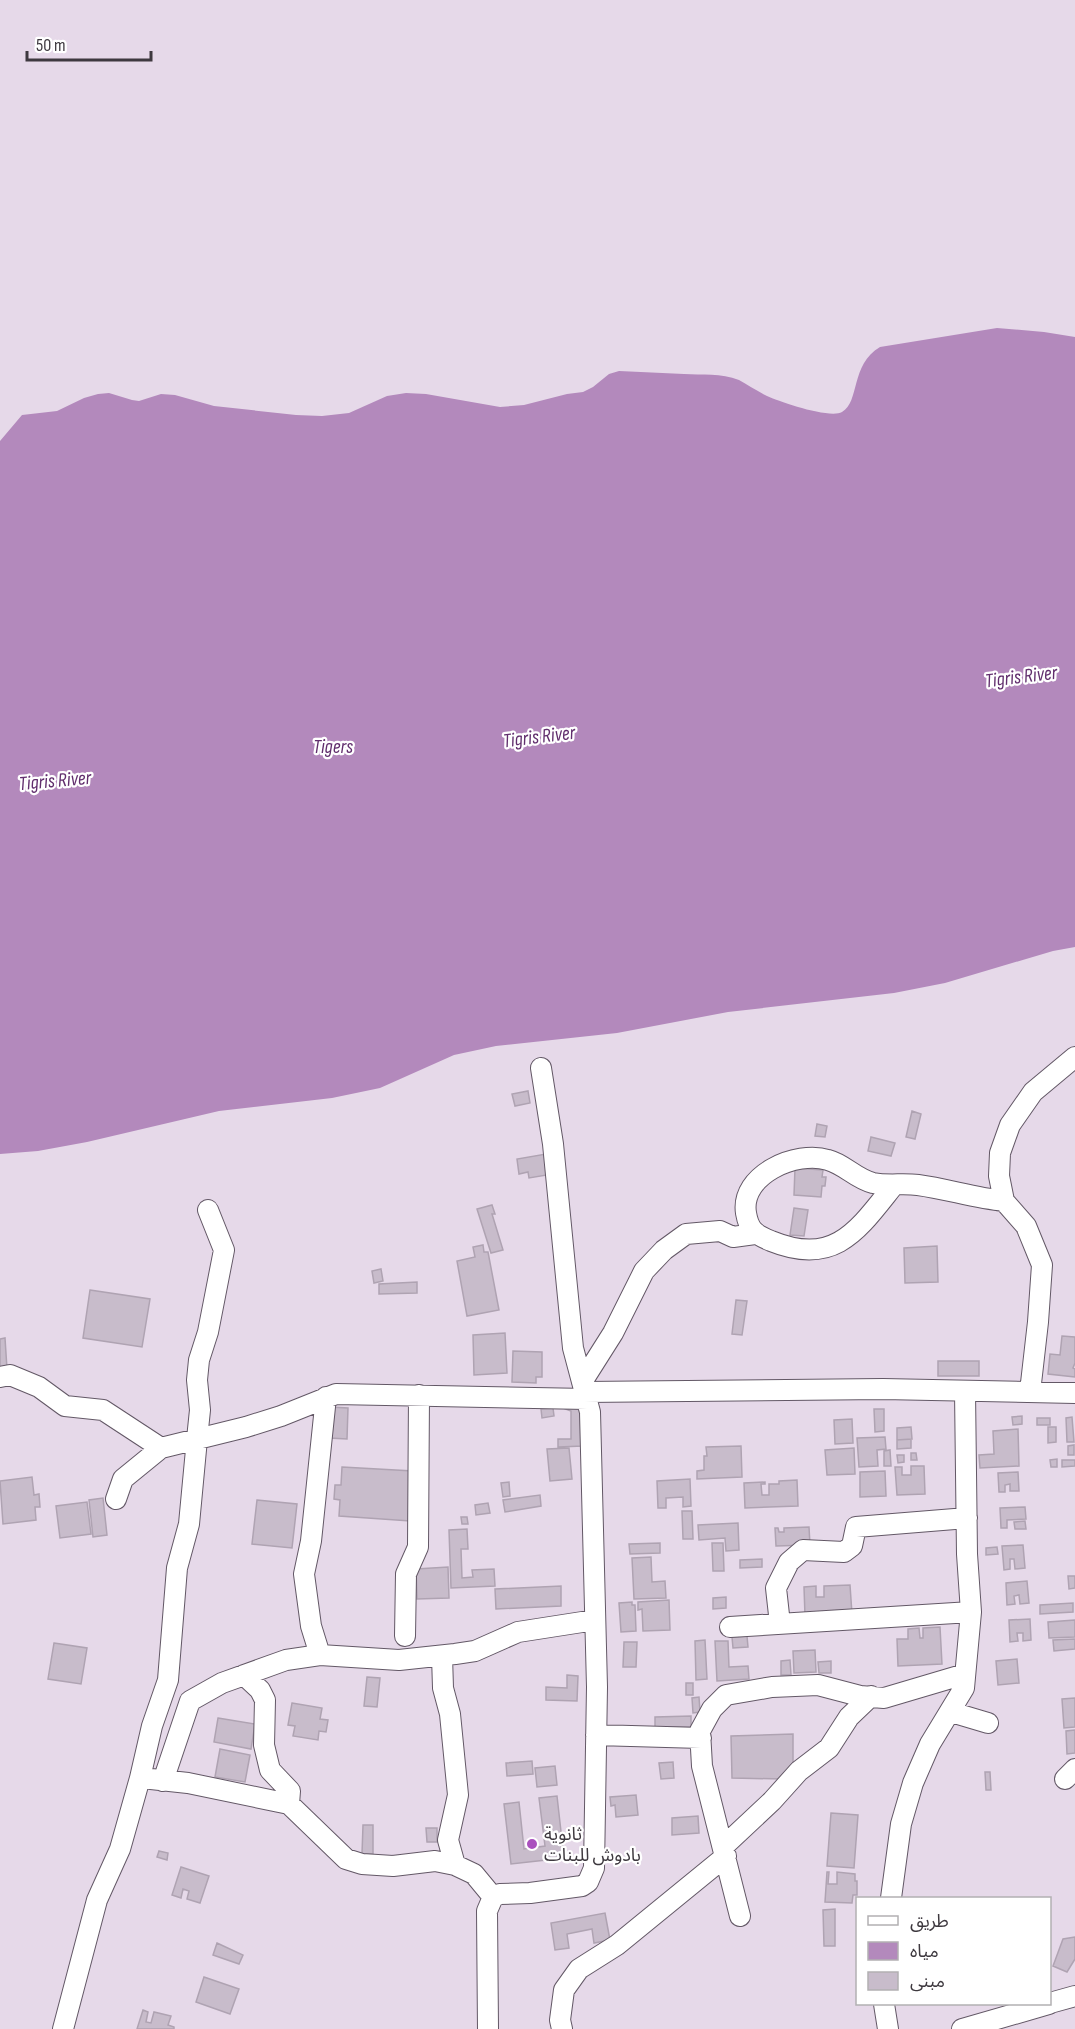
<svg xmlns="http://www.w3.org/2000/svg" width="1075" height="2029" viewBox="0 0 1075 2029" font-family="'Sofia Sans Condensed','Noto Sans Arabic',sans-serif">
	<rect width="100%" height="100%" fill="#e6d9e9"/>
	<!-- water -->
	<path fill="#b389bc" d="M997 328 1044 332 1075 337V947L1053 951 945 983 894 993 728 1012 617 1033 496 1046 454 1055 380 1088 332 1098 219 1111 87 1142 38 1151 0 1154V441L22 415 57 411 84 398 98 394 109 393 132 400 139 401 161 394 175 395 214 406 296 415 322 416 349 413 387 396 406 393 426 394 500 407 524 405 567 394 583 392 593 387 609 374 619 371C641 372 662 373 684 374 702 375 721 373 739 380 748 385 757 391 767 396 780 402 830 419 842 412 860 402 850 365 880 347Z"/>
	<!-- building -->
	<path fill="#c8bccb" stroke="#afa3b2" stroke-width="1.5" d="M528 1091 530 1103 515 1106 512 1094Z
		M912 1111 921 1114 915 1139 906 1137Z
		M817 1124 827 1126 825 1137 815 1136Z
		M871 1137 895 1143 891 1156 868 1151Z
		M546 1154 553 1174 529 1178 528 1172 519 1174 517 1159Z
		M795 1168 823 1170 822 1177H826L825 1186H822L821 1197 794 1195Z
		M492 1205 495 1214H492L503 1250 491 1253 477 1209Z
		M794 1208 808 1210 804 1236 790 1235Z
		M483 1245 484 1252H488L499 1310 467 1316 457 1261 475 1257 473 1247Z
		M937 1246 938 1282 905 1283 904 1248Z
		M381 1269 383 1281 374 1283 372 1271Z
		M417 1282V1293L379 1294V1284Z
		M90 1290 150 1299 142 1347 83 1338Z
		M736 1300 747 1301 742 1335 732 1334Z
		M505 1333 507 1373 474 1375 473 1335Z
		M1062 1336 1075 1337V1363L1073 1368 1075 1369V1377L1048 1374 1050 1354 1060 1355Z
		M5 1338 7 1369 0 1370V1339Z
		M513 1351 542 1352V1377H536V1383L512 1382Z
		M938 1361H979V1376H938Z
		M330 1407 348 1408 347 1439 329 1438Z
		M582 1407 583 1446 558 1447V1439H571V1411L563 1408Z
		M553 1408 554 1416 542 1418 541 1409Z
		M874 1409H884V1431L875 1432Z
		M1022 1416V1424L1013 1425 1012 1417Z
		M1072 1417 1074 1442H1067L1066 1418Z
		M1037 1418H1050V1425H1037Z
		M852 1419 853 1443 835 1444 834 1420Z
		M911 1427 912 1439 897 1440V1428Z
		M1048 1427H1056V1442L1048 1443Z
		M1018 1429 1019 1466 980 1468 979 1455 994 1454 993 1431Z
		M885 1437 886 1449 877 1450 878 1466 859 1467 857 1438Z
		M911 1439V1448L897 1449V1440Z
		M1074 1445V1455H1068V1446Z
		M741 1446 742 1477 697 1479V1471L704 1470V1456H707L706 1447Z
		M569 1448 572 1479 550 1481 547 1449Z
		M854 1448 855 1474 827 1475 825 1450Z
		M890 1450 891 1466H884V1451Z
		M911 1453H916L917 1460H911Z
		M897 1455H904V1462L898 1463Z
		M1057 1459V1467H1051L1050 1460Z
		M1062 1460H1075V1466L1062 1467Z
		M911 1466H924L925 1494 897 1495 895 1467H902V1475H911Z
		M342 1467 413 1471 410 1521 339 1516 340 1500 334 1499 335 1485H341Z
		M885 1471 886 1496 860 1497V1472Z
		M1018 1472 1019 1491H1010V1484L1005 1485V1492H999L998 1473Z
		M32 1477 34 1495 39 1494 40 1507H35L36 1520 3 1524 0 1481Z
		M690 1479 691 1506 683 1507V1497L666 1498V1508H658L657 1481Z
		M797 1480 798 1506 745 1508 744 1483 765 1482V1484H761L762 1495H769V1484H779V1481Z
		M509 1482 510 1496 503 1497 501 1483Z
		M540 1495 541 1506 505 1512 503 1500Z
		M103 1498 107 1535 93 1537 89 1500Z
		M257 1500 297 1504 292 1548 252 1544Z
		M87 1502 91 1534 60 1538 56 1506Z
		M488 1503 490 1513 476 1515 475 1505Z
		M1025 1507 1026 1519 1007 1520V1528H1001L1000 1508Z
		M682 1511H692L693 1539H683Z
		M461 1517H467L468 1524H462Z
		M1025 1521 1026 1529H1015L1014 1522Z
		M738 1523 739 1550 726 1551 725 1538 699 1540 698 1525Z
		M809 1527 810 1545 776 1546 775 1528H778L779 1532H784V1528Z
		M467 1529 468 1549H461L462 1578 473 1577 472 1570 494 1569 495 1586 451 1588 449 1530Z
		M660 1543V1553L630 1554 629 1544Z
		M712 1543H723L724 1571H713Z
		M1023 1545 1025 1568 1015 1569 1014 1559H1010V1569L1004 1570 1002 1546Z
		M997 1547 998 1554 986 1555V1548Z
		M651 1557 652 1582 665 1581 666 1598 634 1599 632 1558Z
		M762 1559V1567L740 1568V1560Z
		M448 1567 449 1598 417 1599 416 1569Z
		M1068 1576H1075V1588L1069 1589Z
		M1027 1581 1029 1603 1020 1604 1019 1595 1014 1596 1015 1604 1007 1605 1006 1583Z
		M850 1585 852 1614 805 1616 804 1587 816 1586V1597H824V1586Z
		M561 1586V1606L496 1609 495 1589Z
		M726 1597V1608L713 1609V1598Z
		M669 1600 670 1630 643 1631 642 1609 638 1610V1602Z
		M632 1602V1605H635L636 1631 621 1632 619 1603Z
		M1073 1603V1612L1040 1614V1605Z
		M1030 1619 1031 1640 1023 1641V1633H1017L1018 1641 1010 1642 1009 1620Z
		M1075 1620V1637L1049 1638 1048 1622Z
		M940 1627 942 1664 898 1666 897 1639H908V1629L919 1628 920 1638H923V1628Z
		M747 1636 748 1647 733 1648 732 1637Z
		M1075 1639V1649L1054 1651 1053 1640Z
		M705 1640 707 1679 696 1680 695 1641Z
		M715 1641H728L729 1667 748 1666 749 1679 717 1681Z
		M624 1642H637L636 1667H623Z
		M54 1643 87 1648 81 1684 48 1679Z
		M815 1650 816 1672 794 1673 793 1651Z
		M1017 1659 1019 1683 998 1685 996 1661Z
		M790 1660 791 1675H781V1661Z
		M831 1661V1673H819L818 1662Z
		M567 1675 578 1676 577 1701 546 1700V1687L567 1688Z
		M367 1677 380 1678 377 1707 364 1706Z
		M686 1683H693V1695H686Z
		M699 1697 700 1712 693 1713 692 1698Z
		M1075 1698V1727L1064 1728 1062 1699Z
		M292 1703 322 1708 320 1719 328 1720 326 1732 319 1731 318 1740 293 1736 295 1726 288 1725Z
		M691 1716V1727H655V1717Z
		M218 1718 255 1724 251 1749 214 1742Z
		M1075 1730V1753L1067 1754 1066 1731Z
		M793 1734V1765L782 1779 732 1778 731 1736Z
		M220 1749 250 1755 245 1782 215 1777Z
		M532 1761 533 1774 507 1776 506 1763Z
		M673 1762 674 1778 661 1779 659 1763Z
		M555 1766 557 1785 537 1787 535 1768Z
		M985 1772H990L991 1790H986Z
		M636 1795 638 1815 616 1817 615 1805 611 1806 610 1797Z
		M557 1796 564 1858 511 1864 504 1804 519 1802 524 1849 545 1846 539 1798Z
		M831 1813 858 1815 854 1868 827 1866Z
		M698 1816 699 1833 672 1835V1818Z
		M363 1825H373V1854H362Z
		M426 1828H437V1842H427Z
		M159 1851 168 1853 167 1860 157 1857Z
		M181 1867 209 1876 200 1903 187 1899 189 1891 183 1889 181 1898 172 1895Z
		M827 1872H829L828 1884H837V1872L855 1874V1881H857V1895H853L852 1903 825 1902Z
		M835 1909V1946H824L823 1910Z
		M605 1913 610 1940 594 1943 592 1929 567 1934 569 1948 555 1950 551 1923Z
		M1075 1937V1959L1067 1972 1053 1966 1063 1939Z
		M217 1943 243 1955 239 1964 213 1955Z
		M204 1977 239 1989 230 2014 196 2002Z
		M143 2010 148 2012 146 2022 151 2023 154 2012 171 2016 168 2025 174 2027V2029H137Z"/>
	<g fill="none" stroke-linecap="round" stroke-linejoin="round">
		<defs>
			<path id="minor" d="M894 1185C858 1230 835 1267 771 1241 755 1234 749 1231 746 1213 740 1175 796 1150 828 1160 844 1164 856 1179 873 1183 888 1186 903 1183 918 1185 947 1189 975 1198 1004 1201
				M0 1377 10 1375 39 1387 65 1406 103 1410 161 1448
				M582 1382 613 1333 644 1271 664 1250 686 1234 720 1231 733 1237 755 1234
				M585 1392 883 1389 1075 1393
				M1030 1392 1038 1322 1042 1265 1026 1226 1004 1201 999 1176 1000 1153 1010 1125 1033 1092 1075 1057
				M116 1499 123 1479 161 1448 246 1427 281 1416 336 1394 587 1399
				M780 1624 776 1588 789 1562 803 1550 844 1552 852 1546 856 1527 967 1518
				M730 1627 971 1612
				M405 1636 406 1574 418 1547 419 1395
				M320 1655 311 1626 304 1574 311 1541 326 1397
				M442 1656 443 1688 450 1714 458 1795 448 1840 455 1865
				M244 1675 260 1690 265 1700 264 1745 270 1770 290 1791 289 1804
				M951 1712 988 1723
				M596 1735 701 1738
				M151 1779 188 1783 289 1804 346 1859 362 1864 393 1866 435 1861 455 1865 474 1874 493 1897
				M1065 1779 1075 1769
				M163 1781 190 1701 222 1683 286 1660 320 1655 399 1660 455 1654 475 1651 518 1632 595 1620
				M724 1846 772 1801 799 1771 829 1748 849 1717 871 1696
				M891 1898 901 1824 913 1783 930 1744 964 1688 971 1612 967 1554 965 1391
				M740 1916 702 1766 700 1731 712 1709 726 1695 772 1687 818 1685 860 1696 884 1698 965 1674
				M1050 2003 1075 1996
				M884 2004 888 2029
				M63 2029 97 1900 120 1849 140 1778 152 1726 168 1680 177 1568 189 1524 197 1439 200 1410 197 1380 199 1360 208 1332 224 1250 208 1210
				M488 2029 487 1911 493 1897 500 1894 530 1893 582 1886 588 1882 594 1868 597 1687 590 1412 573 1348 553 1144 541 1068
				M562 2029 560 2020 564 1990 579 1969 617 1945 726 1856
				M962 2029 1049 2004"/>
		</defs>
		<!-- minor casing -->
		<use href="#minor" stroke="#635866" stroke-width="22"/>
		<!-- minor -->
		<use href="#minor" stroke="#fff" stroke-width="20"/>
	</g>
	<!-- markers -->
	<circle fill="#aa51be" stroke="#fff" stroke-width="2" cx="532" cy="1844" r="6"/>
	<g text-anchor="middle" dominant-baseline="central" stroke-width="4.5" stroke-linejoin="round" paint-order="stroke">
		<!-- poi labels -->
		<g font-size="18" fill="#3e393f" stroke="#fff" text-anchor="start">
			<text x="544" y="1834">ثانوية<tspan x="544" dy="21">بادوش للبنات</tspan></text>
		</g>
		<!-- water labels -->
		<g font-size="20" font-style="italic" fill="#612e6d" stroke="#fff">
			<text transform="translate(1021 677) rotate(-7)">Tigris River</text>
			<text transform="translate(539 737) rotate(-7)">Tigris River</text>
			<text x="333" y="747">Tigers</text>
			<text transform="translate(55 781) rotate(-5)">Tigris River</text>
		</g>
	</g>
	<!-- legend -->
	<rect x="856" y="1897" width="195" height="108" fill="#ffffff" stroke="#b2b0b2" stroke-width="1.5"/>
	<rect x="868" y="1916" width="30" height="9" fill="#ffffff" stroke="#b2b0b2" stroke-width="1.5"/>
	<text x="910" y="1927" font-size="18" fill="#3e393f">طريق</text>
	<rect x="868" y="1942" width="30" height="18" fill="#b389bc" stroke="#b2b0b2" stroke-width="1.5"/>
	<text x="910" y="1957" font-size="18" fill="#3e393f">مياه</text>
	<rect x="868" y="1972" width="30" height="18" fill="#c8bccb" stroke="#b2b0b2" stroke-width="1.5"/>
	<text x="910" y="1987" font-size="18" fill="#3e393f">مبنى</text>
	<!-- scale -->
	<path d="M27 51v9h124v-9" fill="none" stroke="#3e393f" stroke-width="3"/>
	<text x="36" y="51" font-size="18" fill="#3e393f" stroke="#ffffff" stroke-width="4.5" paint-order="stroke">50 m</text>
</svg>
